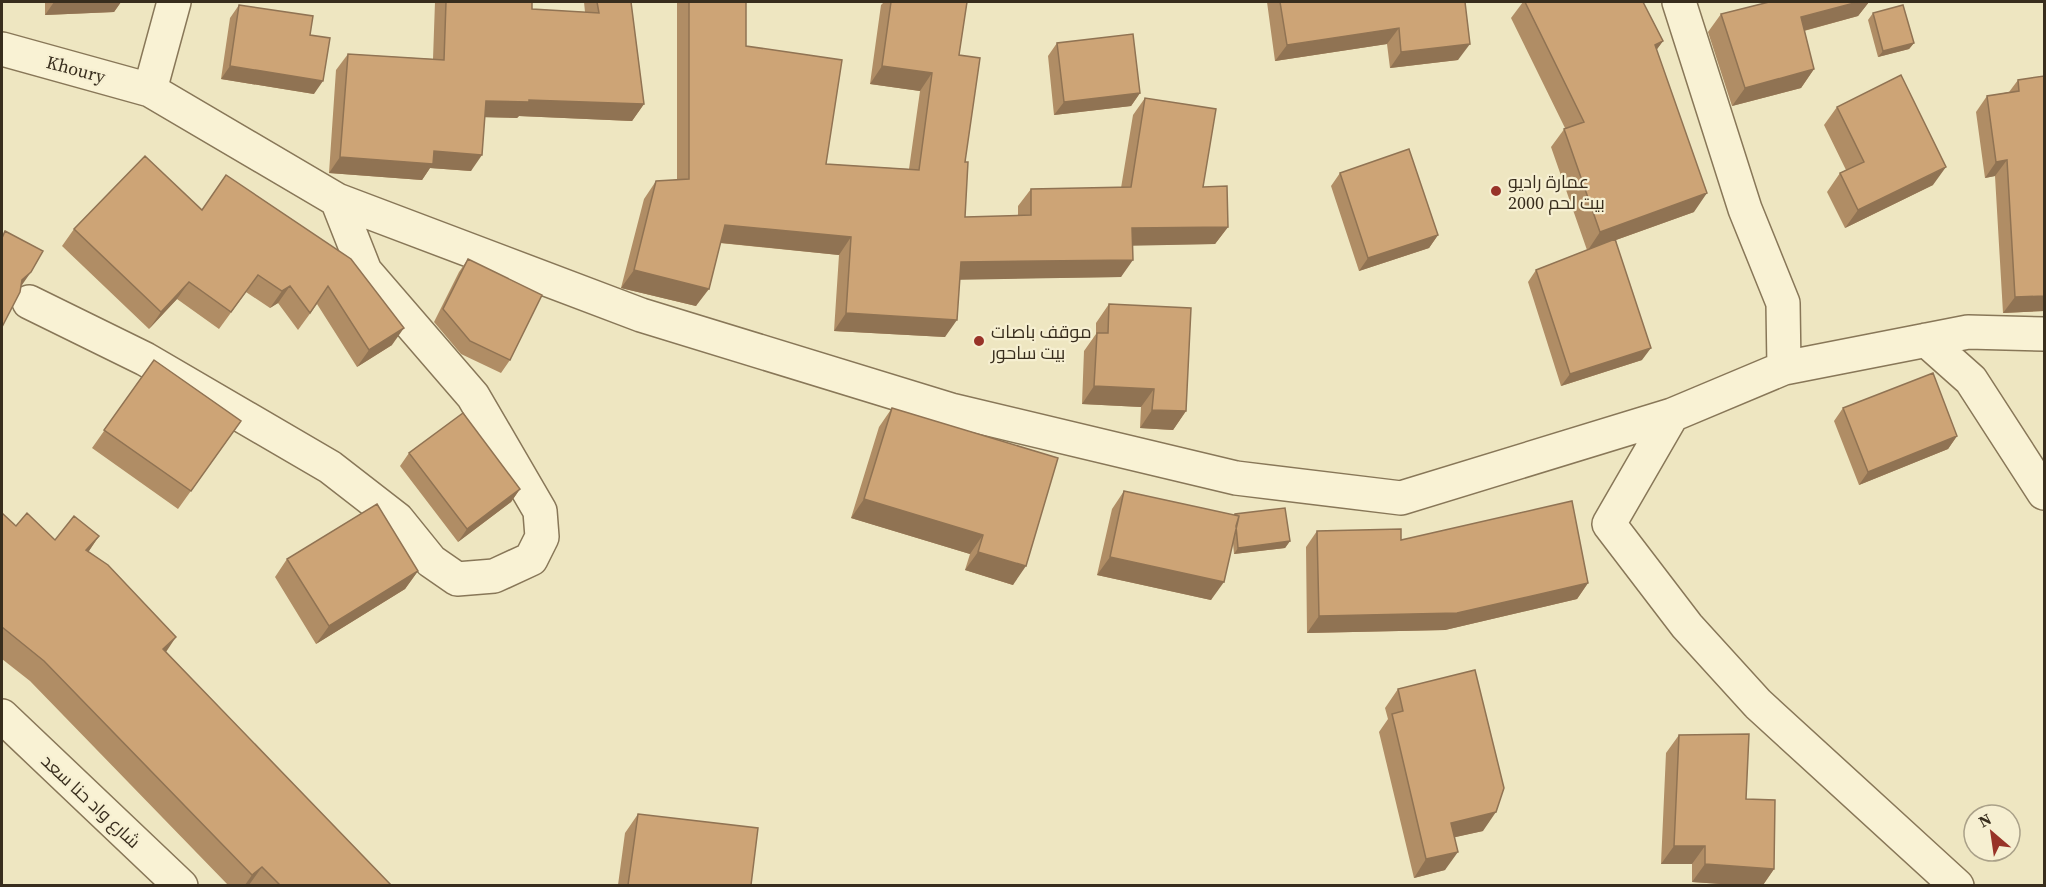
<svg xmlns="http://www.w3.org/2000/svg" width="2046" height="887" viewBox="0 0 2046 887" font-family="'Source Serif 4',Cairo,serif">
	<rect width="100%" height="100%" fill="#eee6c1"/>
	<g fill="none" stroke-linecap="round" stroke-linejoin="round">
		<defs>
			<path id="minor" d="M1679 2 1745 209 1783 303 1784 368
				M2 49 150 90 337 200 641 315 951 410 1236 478 1401 498 1672 415 1784 368 1968 332 2044 334
				M150 90 174 2
				M29 302 145 359 330 467 397 519 431 561 457 579 494 576 531 559 542 537 540 511 473 396 365 271 337 200
				M1926 340 1971 380 2044 493
				M1672 415 1609 524 1687 626 1758 704 1957 886
				M2 716 181 886"/>
		</defs>
		<!-- minor casing -->
		<use href="#minor" stroke="#887758" stroke-width="36"/>
		<!-- minor -->
		<use href="#minor" stroke="#f9f2d4" stroke-width="33"/>
	</g>
	<!-- wall -->
	<path fill="#b08d65" d="M45 2H121L114 12 45 15Z
		M435 2H532V9L585 12 584 2H631L644 104 632 121 519 116 517 118 485 117 471 171 430 168 422 180 329 173 336 70 348 54 433 59Z
		M677 2H746V46L826 164 909 169 920 91 870 84 881 5 884 2H967L959 55 965 162V217L1018 216V206L1031 189 1121 188 1133 115 1145 98 1203 187 1228 227 1215 244 1133 245 1121 277 960 279 945 337 834 331 839 255 720 243 696 306 621 288 644 199 656 181 677 180Z
		M1267 2H1465L1458 60 1390 68 1387 44 1275 61Z
		M1523 2H1643L1663 41 1656 50 1694 212 1616 240 1642 360 1561 386 1528 282 1536 270 1587 250 1551 147 1565 128 1511 18Z
		M1769 2H1869L1858 16 1804 31 1814 69 1801 88 1732 106 1708 32 1721 14Z
		M239 5 310 35 314 94 221 79 230 18Z
		M1873 13 1914 43 1909 49 1878 57 1868 20Z
		M1057 43 1140 93 1131 106 1054 115 1048 56Z
		M2044 76V311L2003 313 1995 176 1985 178 1976 112 1987 96 2009 92 2018 80Z
		M1837 107 1933 185 1845 228 1827 192 1840 173 1846 170 1824 125Z
		M1340 173 1438 235 1429 248 1359 271 1331 186Z
		M226 175 392 345 357 367 317 304 298 330 278 303 270 308 246 292 219 329 177 299 149 329 62 246 74 229 202 210Z
		M468 259 510 360 501 373 461 354 434 322 459 272Z
		M1109 304 1186 411 1173 430 1140 428 1141 407 1082 404 1084 351 1096 334V323Z
		M154 360 241 421 178 509 92 448Z
		M892 408 1058 458 1013 585 965 570 970 554 851 518 879 427Z
		M1843 408 1957 436 1948 449 1859 485 1834 421Z
		M409 453 520 489 511 502 458 542 400 466Z
		M1124 491 1290 541 1285 548 1234 554 1233 543 1211 600 1097 575 1112 509Z
		M2 513 16 526 55 540 99 536 88 552 166 652 391 885H228L30 681 2 659Z
		M1317 531 1401 540 1588 583 1577 599 1445 630 1307 633 1306 547Z
		M287 559 418 571 405 589 316 644 275 577Z
		M1398 689 1483 831 1455 837 1445 870 1414 878 1379 732 1388 719 1385 708Z
		M1679 735 1746 799 1774 869 1763 885H1736L1692 882V864H1661L1666 753Z
		M638 814 751 885H618L625 833Z"/>
	<!-- shaded-wall -->
	<path fill="#907353" d="M54 2H121L114 12 45 15Z
		M1858 2H1869L1858 16 1788 35 1801 17Z
		M1399 28 1387 44 1275 61 1287 45Z
		M1663 41 1650 59 1655 45Z
		M1914 43 1909 49 1878 57 1883 51Z
		M1470 44 1458 60 1390 68 1401 52Z
		M230 66 323 81 314 94 221 79Z
		M882 66 932 73 920 91 870 84Z
		M1814 69 1801 88 1732 106 1745 88Z
		M1140 93 1131 106 1054 115 1064 102Z
		M529 100 644 104 632 121 519 116 517 118 475 117 486 101Z
		M434 151 482 155 471 171 430 168 422 180 329 173 340 157Z
		M2007 160 1995 176 1985 178 1996 162Z
		M1946 167 1933 185 1845 228 1858 210Z
		M1707 193 1694 212 1588 250 1600 232Z
		M725 225 851 237 839 255 712 242Z
		M1228 227 1215 244 1120 246 1132 228Z
		M1438 235 1429 248 1359 271 1368 258Z
		M1133 260 1121 277 949 280 961 262Z
		M634 270 709 289 696 306 621 288Z
		M31 272 22 285 12 293 22 280Z
		M189 282 177 299 149 329 161 312Z
		M290 286 278 303 270 308 282 291Z
		M2044 296V311L2003 313 2015 297Z
		M846 313 957 320 945 337 834 331Z
		M404 328 392 345 357 367 369 350Z
		M1651 348 1642 360 1561 386 1570 374Z
		M1094 386 1154 389 1141 407 1082 404Z
		M1152 410 1186 411 1173 430 1140 428Z
		M1957 436 1948 449 1859 485 1868 472Z
		M520 489 511 502 458 542 467 529Z
		M864 499 983 535 970 554 851 518Z
		M99 536 85 557 86 550Z
		M1290 541 1285 548 1234 554 1238 548Z
		M978 552 1026 566 1013 585 965 570Z
		M1110 557 1224 582 1211 600 1097 575Z
		M418 571 405 589 316 644 329 626Z
		M1588 583 1577 599 1445 630 1307 633 1319 616Z
		M176 637 162 658 163 649Z
		M1496 812 1483 831 1438 841 1451 823Z
		M1674 846H1705L1692 864H1661Z
		M1458 852 1445 870 1414 878 1426 859Z
		M1705 864 1774 869 1763 885H1736L1692 882Z
		M262 867 249 885H245L252 875Z"/>
	<!-- building -->
	<path fill="#cda476" stroke="#907353" stroke-width="1.5" d="M446 2H532V9L599 13 597 2H631L644 104 529 100V102L486 101 482 155 434 151 433 164 340 157 348 54 444 60Z
		M689 2H746V46L842 60 826 164 919 170 932 73 882 66 891 2H967L959 55 980 58 965 162H968L965 217 1031 215V189L1131 187 1145 98 1216 109 1203 187 1227 186 1228 227 1132 228 1133 260 961 262 957 320 846 313 851 237 725 225 709 289 634 270 656 181 689 179Z
		M1280 2H1465L1470 44 1401 52 1399 28 1287 45Z
		M1525 2H1643L1663 41 1655 45 1707 193 1600 232 1564 129 1584 122Z
		M1769 2H1858L1801 17 1814 69 1745 88 1721 14Z
		M239 5 313 16 310 35 330 38 323 81 230 66Z
		M1903 5 1914 43 1883 51 1873 13Z
		M1133 34 1140 93 1064 102 1057 43Z
		M1901 75 1946 167 1858 210 1840 173 1864 162 1837 107Z
		M2044 76V296L2015 297 2007 160 1996 162 1987 96 2019 91 2018 80Z
		M1409 149 1438 235 1368 258 1340 173Z
		M145 156 202 210 226 175 351 259 404 328 369 350 328 286 310 313 290 286 282 291 258 275 231 312 189 282 161 312 74 229Z
		M5 231 43 251 31 272 22 280 20 292 2 327V238Z
		M1615 239 1651 348 1570 374 1536 270Z
		M468 259 542 295 510 360 470 341 443 309Z
		M1109 304 1191 308 1186 411 1152 410 1154 389 1094 386 1097 333H1108Z
		M154 360 241 421 191 491 104 430Z
		M1933 373 1957 436 1868 472 1843 408Z
		M892 408 1058 458 1026 566 978 552 983 535 864 499Z
		M463 413 520 489 467 529 409 453Z
		M1124 491 1239 516 1224 582 1110 557Z
		M1572 501 1588 583 1457 613 1319 616 1317 531 1401 529V540Z
		M377 504 418 571 329 626 287 559Z
		M1285 508 1290 541 1238 548 1236 526 1239 516 1235 515V514Z
		M2 513 16 526 27 513 55 540 74 516 99 536 86 550 108 565 176 637 163 649 391 885H280L262 867 252 875 44 661 2 627Z
		M1475 670 1504 788 1496 812 1451 823 1458 852 1426 859 1392 714 1403 711 1398 689Z
		M1749 734 1746 799 1775 800 1774 869 1705 864V846H1674L1679 735Z
		M638 814 758 828 751 885H628Z"/>
	<!-- markers -->
	<g fill="#983328" stroke="#f6efd1" stroke-width="2">
		<circle cx="1496" cy="191" r="6"/>
		<circle cx="979" cy="341" r="6"/>
	</g>
	<g text-anchor="middle" dominant-baseline="central" stroke-width="4.5" stroke-linejoin="round" paint-order="stroke">
		<!-- street labels -->
		<g font-size="18" fill="#382d1d" stroke="#f6efd1">
			<text transform="translate(76 69) rotate(15)">Khoury</text>
			<text transform="translate(91 801) rotate(43)">شارع واد حنا سعد</text>
		</g>
		<!-- poi labels -->
		<g font-size="18" fill="#382d1d" stroke="#f6efd1" text-anchor="start">
			<text x="1508" y="181">عمارة راديو<tspan x="1508" dy="21">بيت لحم 2000</tspan></text>
			<text x="991" y="331">موقف باصات<tspan x="991" dy="21">بيت ساحور</tspan></text>
		</g>
	</g>
	<!-- border -->
	<rect width="2046" height="887" fill="none" stroke="#382d1d" stroke-width="6"/>
	<!-- north arrow -->
	<g transform="translate(1992 833) rotate(331)"><circle r="28" fill="#f6efd1" stroke="#aaa189" stroke-width="1.5"/>
	<path d="M0-4.5L10 22L0 15L-10 22Z" fill="#983328"/>
	<text y="-9" font-size="16" font-weight="bold" text-anchor="middle" fill="#382d1d">N</text>
	</g>
</svg>
